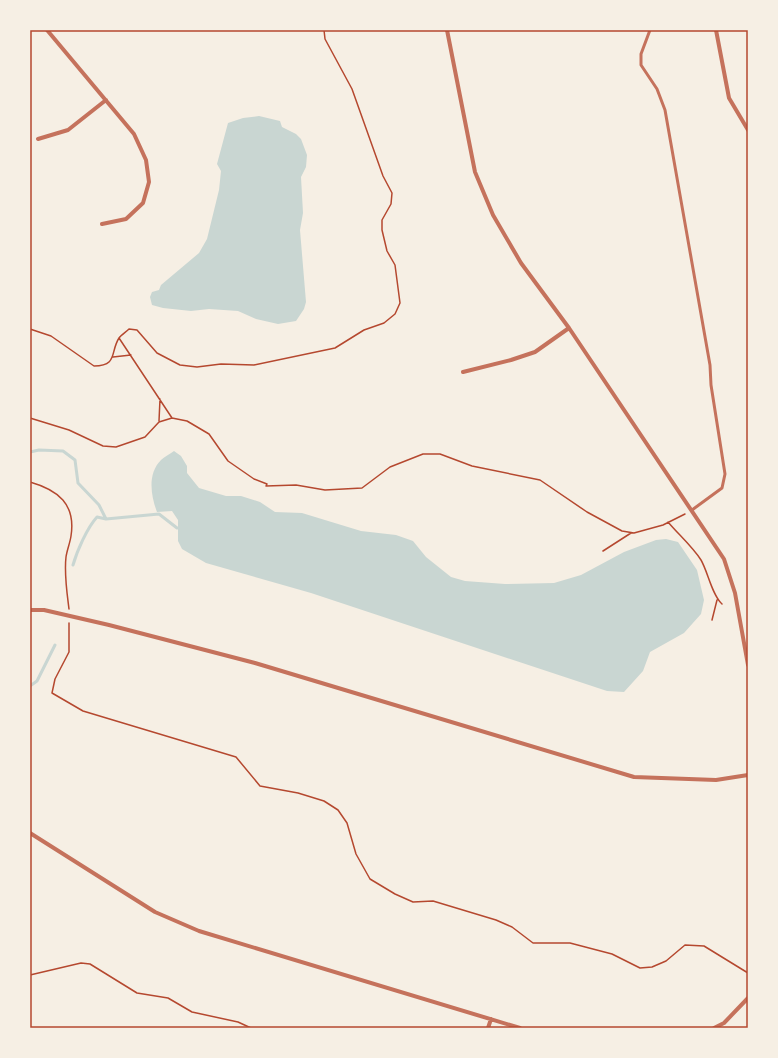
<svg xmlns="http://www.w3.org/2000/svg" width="778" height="1058" viewBox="0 0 778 1058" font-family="'Varela Round',sans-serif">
	<rect width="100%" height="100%" fill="#f6efe4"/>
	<!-- water -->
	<path fill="#c9d6d2" d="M259 116 280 121 282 127 296 134 301 139 307 155 306 167 301 177 303 213 300 230 306 302 304 309 296 321 278 324 256 319 238 311 209 309 191 311 163 308 152 305 150 297 152 292 159 290 161 285 199 253 207 239 219 190 221 171 217 164 228 123 243 118Z
		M174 451 181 456 187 466V473L199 488 226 496H241L260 502 275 512 302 513 361 531 396 535 413 541 426 557 451 577 465 581 505 584 554 583 581 575 624 552 656 540 666 539 678 542 697 570 704 600 701 614 684 633 650 652 643 671 624 692 607 691 311 593 206 563 182 549 178 541V520L172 511 157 512C151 496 147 474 161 460 164 457 170 454 174 451Z"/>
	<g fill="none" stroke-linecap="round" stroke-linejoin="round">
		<!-- stream -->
		<path stroke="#c9d6d2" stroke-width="3" d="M30 452 39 450 63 451 75 460 78 483 99 505 106 519
			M73 565C77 551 87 528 97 517L106 519 159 514 177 528
			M30 686 37 681 55 645"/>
		<!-- path -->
		<path stroke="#b5482f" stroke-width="1.5" d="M30 329 51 336 94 366C118 366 110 352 119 338 121 335 126 332 129 329L137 330 157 353 180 365 197 367 221 364 254 365 335 348 364 330 384 323 395 314 400 303 395 265 387 251 382 230V220L391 204 392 193 383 176 352 89 325 39 324 30
			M119 338 172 418
			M113 357 131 355
			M30 418 69 430 103 446 116 447 145 437 159 422 172 418 187 421 209 434 228 461 254 479 267 484 266 486 296 485 325 490 362 488 390 467 423 454H440L472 466 540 480 587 512 622 531 634 533 663 525 685 514
			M159 421 160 399
			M30 482C58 490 76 504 71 536 70 543 67 550 66 557 64 574 67 593 69 609
			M668 522C678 534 692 546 701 560 708 572 712 595 722 604
			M603 551 631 533
			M712 620 717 600
			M69 623V652L55 679 52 693 83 711 236 757 260 786 298 793 324 801 338 810 347 823 356 854 370 879 395 894 413 902 433 901 496 920 512 927 533 943H570L612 954 640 968 652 967 666 961 685 945 704 946 748 973
			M30 975 81 963 90 964 137 993 168 998 192 1012 238 1022 251 1028"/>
		<!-- service -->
		<path stroke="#c5725c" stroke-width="3" d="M650 30 641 54V65L657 89 665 110 710 365 711 385 725 474 722 488 692 510"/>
		<!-- minor -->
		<path stroke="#c5725c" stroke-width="4" d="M47 30 134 134 146 160 149 182 143 203 126 219 102 224
			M447 30 475 172 493 215 521 263 569 328 724 559 735 593 748 665
			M716 30 729 98 748 130
			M38 139 68 130 106 100
			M463 372 511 360 535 352 569 328
			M30 610H44L109 625 255 663 634 777 716 780 748 775
			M30 833 155 912 199 931 520 1028
			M488 1028 491 1019
			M714 1028 724 1023 748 998"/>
	</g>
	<!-- border -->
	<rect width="778" height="1058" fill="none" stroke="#f6efe4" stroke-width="62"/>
	<rect x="31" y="31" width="716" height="996" fill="none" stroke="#b5482f" stroke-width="1.5"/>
</svg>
